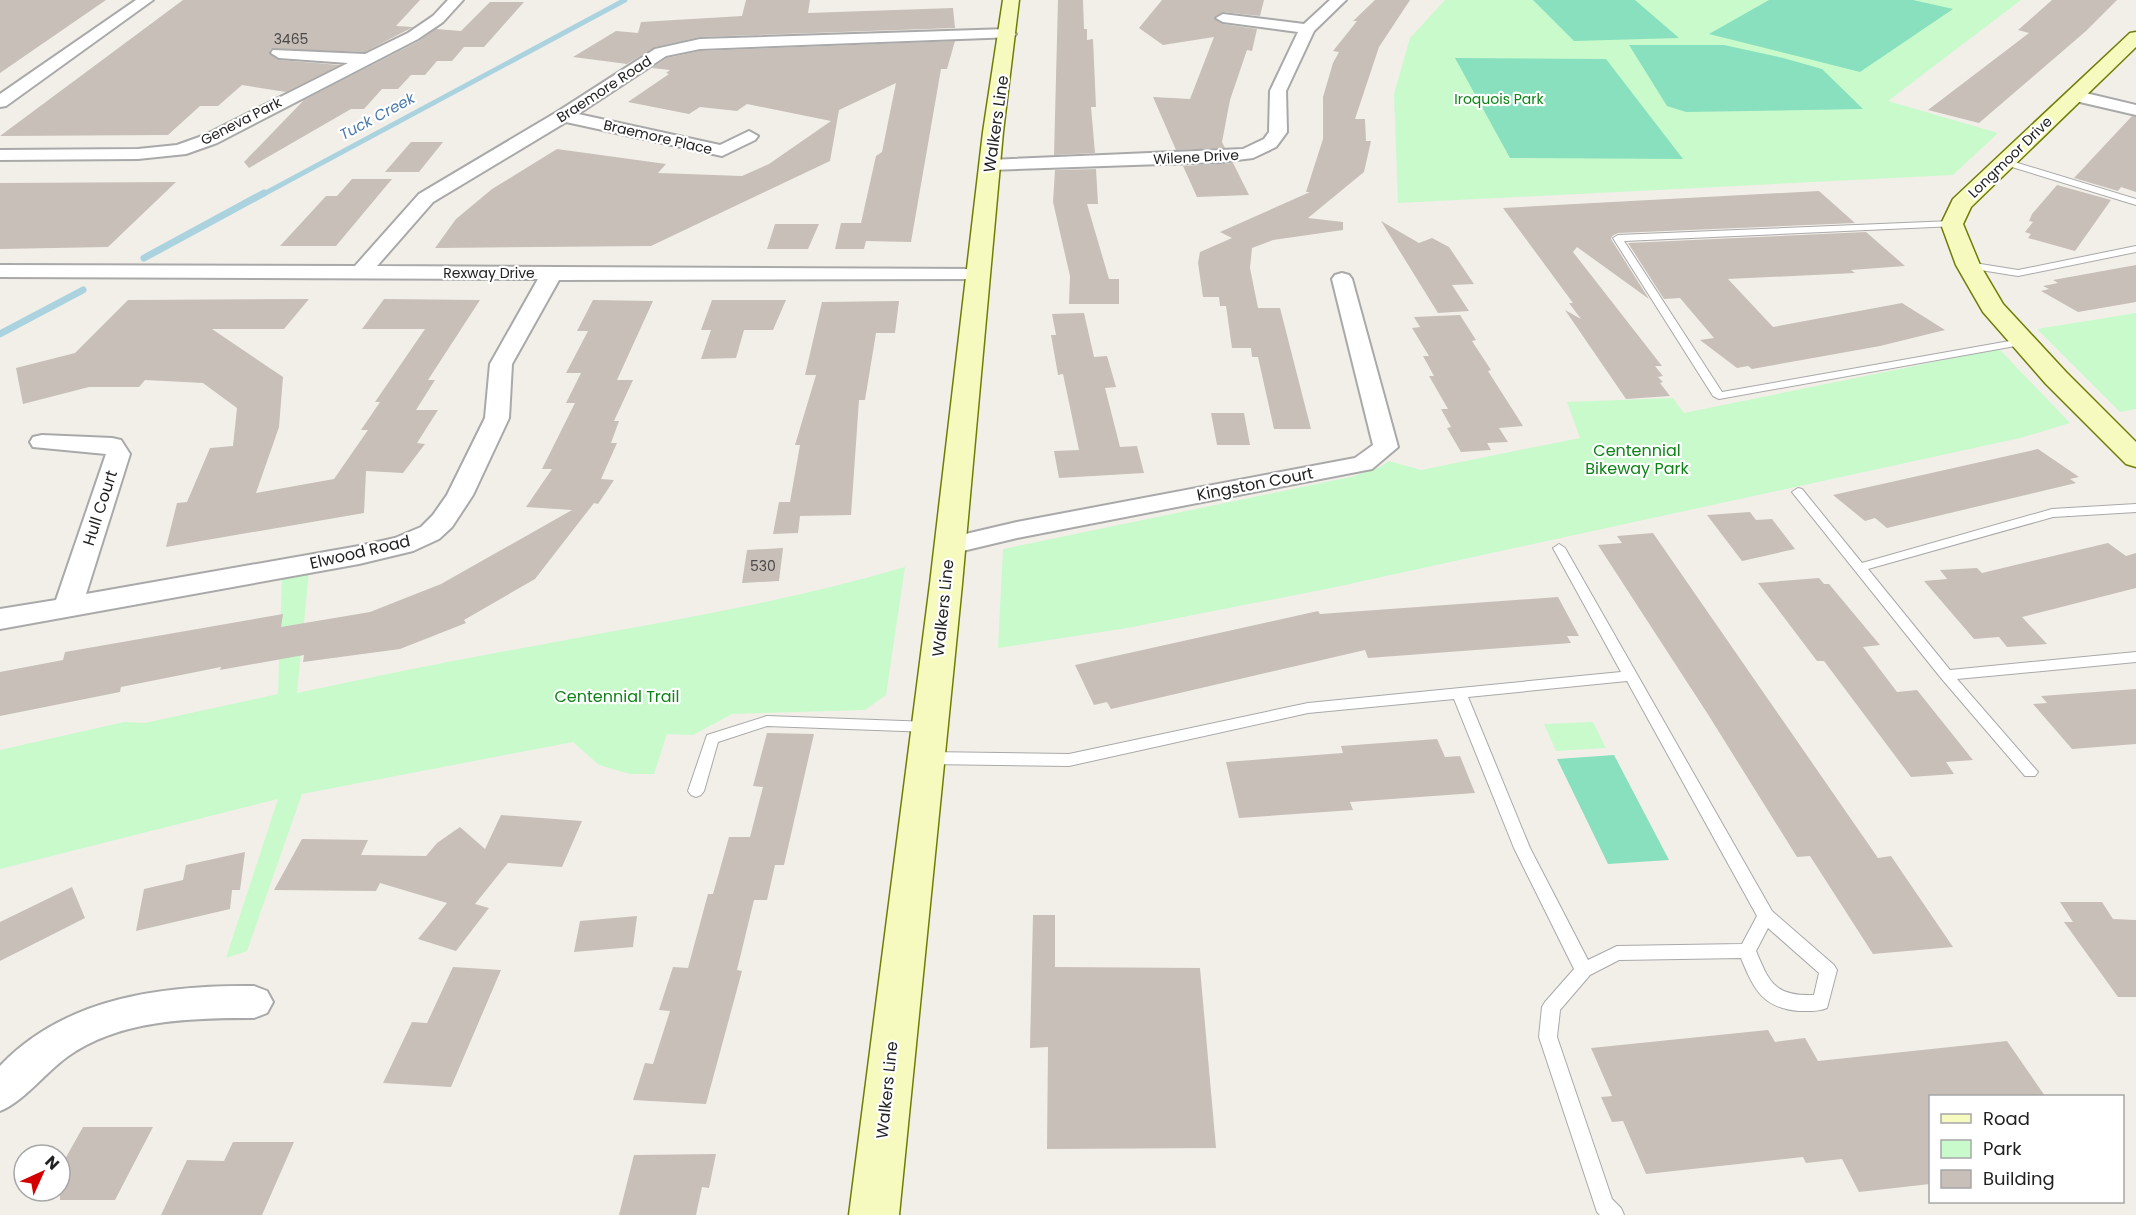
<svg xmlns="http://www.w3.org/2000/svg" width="2136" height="1215" viewBox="0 0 2136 1215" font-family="Poppins,sans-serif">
	<rect width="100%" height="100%" fill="#f2efe9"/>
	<!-- park -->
	<path fill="#c8facc" d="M1445 0H2021L1888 101 1998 133 1953 175 1398 203 1394 94 1410 38Z
		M2136 313V409L2120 412 2037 329Z
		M1993 350H2000L2070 423 2020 438 1331 588 1127 628 998 648 1003 549 1355 476 1380 467 1389 461 1421 470 1580 438 1567 402 1673 398 1684 413Z
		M905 567 886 695 865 710 732 714 693 735 667 734 654 774H630L599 765 573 742 302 794 247 951 226 958 278 799 0 869V750L124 722 145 723 278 694 282 578 309 572 297 693C369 678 440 663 512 650 643 625 776 605 905 567Z
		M1593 722 1606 748 1556 751 1544 724Z"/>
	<!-- pitch -->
	<path fill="#88e0be" d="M1533 0H1635L1679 38 1574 41Z
		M1769 0H1913L1953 9 1860 72 1709 34Z
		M1629 45H1724L1783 58 1822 69 1863 109 1686 112 1667 106Z
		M1455 58 1606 59 1683 159 1510 158Z
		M1614 755 1669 860 1608 864 1557 759Z"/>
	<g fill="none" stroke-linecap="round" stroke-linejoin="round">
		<!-- stream-far1 -->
		<path stroke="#aad3df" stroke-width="5" d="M262 195 625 0"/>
		<!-- stream -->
		<path stroke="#aad3df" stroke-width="7" d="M144 258 264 193
			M0 334 83 290"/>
	</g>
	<!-- building -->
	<path fill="#c7bfb8" d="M0 0H106L0 73Z
		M183 0H420L396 26 413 27 365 52 271 49 269 53 279 60 340 65 286 92 242 85 218 106H200L168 135 0 136Z
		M746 0H810L808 13 953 8 955 28 700 37 655 47 627 64 573 57 616 31 638 33 641 22 742 16Z
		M1058 0H1083L1084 29H1087V40L1093 39 1096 107H1091L1095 153 1054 155Z
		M1162 0H1264L1260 16 1223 12 1214 17 1223 24 1257 29 1252 51 1247 50 1230 100 1222 142 1225 148 1176 150 1153 97 1190 99 1214 37 1163 45 1139 28Z
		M1375 0H1410L1379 47 1355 119H1365L1366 141H1371L1364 172 1308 218 1343 222V230L1273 240 1252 248 1250 268 1258 308H1280L1311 429H1274L1258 357H1252L1251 348H1232L1226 306H1220L1219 297H1203L1198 263 1200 252 1232 238 1220 232 1310 192H1306L1323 139V97L1333 63 1339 52 1333 51 1357 21H1353Z
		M2052 0H2117L2086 31 1979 123 1928 110 2029 33 2018 30Z
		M490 2H524L484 47H464L452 61H437L425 75H411L398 89H382L364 109H351L249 168 244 162 304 100 419 41 436 29 461 31Z
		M955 41 947 69H941L911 242 866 241 864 249H835L841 223H861L876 156 882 152 896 83 839 110 830 161 651 246 435 248 456 219 492 189 557 149 666 164 658 173 742 176 769 164 831 121 747 104 737 111 700 107 689 114 628 102 669 74 666 73 670 70 652 68 667 58 700 51Z
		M2132 116 2136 117V192L2121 187 2118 191 2074 178Z
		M411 142H443L419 172H385Z
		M1233 163 1249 195 1197 197 1183 166Z
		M1096 169 1098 204H1087L1109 279H1119V304H1069L1070 276 1053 202 1055 170Z
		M352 179H392L336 246H280L326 196H337Z
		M176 182 108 247 0 249V183Z
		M2057 185 2111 200 2075 251 2028 238 2031 234 2025 232 2033 222 2029 221 2032 214Z
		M1819 191 1855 223 1618 233 1612 236 1611 239 1649 299 1577 247 1573 252 1662 366H1655L1663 376 1658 377 1663 382 1660 383 1670 396 1626 399 1565 310 1581 319 1569 303H1573L1503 208Z
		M1381 221 1419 243 1432 238 1449 247 1474 284 1452 285 1469 311 1438 313Z
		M775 224H819L808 249H767Z
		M1866 232 1905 266 1851 270 1855 273 1728 279 1773 327 1902 303 1945 330 1880 346 1752 369 1748 366 1737 368 1700 340 1714 338 1680 298 1664 299 1628 243Z
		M2136 265V302L2078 312 2041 291 2049 289 2043 286 2058 283 2053 280Z
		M309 299 284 329H212L283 377 279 427 256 493 334 479 368 430H361L380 402H375L425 329H362L384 299 480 300 428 380H435L416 410H438L417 443 425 444 403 473 366 471 364 513 166 547 177 503 187 502 210 448 233 446 237 408 203 383 145 380 139 387H89L23 404 16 368 75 353 128 300Z
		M593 300 653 301 617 380H633L614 421H619L611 443H617L601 479 614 480 598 504 594 503 535 579 464 620 466 623 400 649 303 662 304 655 220 670 221 667 121 687 120 692 0 716V672L63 660 65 652 283 614 281 627 370 612 441 584 572 510 526 507 552 469H542L575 403H566L581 373H566L588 331H577Z
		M712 300H786L773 330H744L736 358 701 359 711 330H701Z
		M899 301 895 333H876L865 400H859L851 515 800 516 798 533 773 534 779 502H790L800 445H795L816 375H805L822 302Z
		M1084 313 1094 357 1107 356 1116 387 1105 388 1120 447 1137 446 1144 473 1059 478 1054 451 1079 450 1063 374 1058 375 1051 335H1056L1052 314Z
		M1460 315 1476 340 1472 341 1491 370 1488 371 1523 426 1499 428 1508 442 1487 443 1491 450 1461 452 1447 428 1451 427 1441 409H1448L1429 376H1434L1423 356H1429L1412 328 1420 327 1414 317Z
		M1211 413H1244L1250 445H1217Z
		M2038 449 2079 477 2070 479 2076 483 1887 528 1875 518 1865 521 1833 495Z
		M1750 512 1756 520 1772 519 1795 549 1742 561 1707 515Z
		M1653 533 1878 858 1891 856 1953 947 1873 954 1810 856 1797 857 1709 716 1598 545 1622 543 1617 536Z
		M2108 543 2126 556 2136 553V588L2022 617 2047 644 2007 647 1999 637 1974 639 1924 581 1947 579 1940 570 1977 568 1982 573Z
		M783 548 779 581 742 583 747 550Z
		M1819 578 1824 584H1829L1880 645 1863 647 1897 692 1917 690 1973 760 1946 762 1954 774 1911 777 1824 661H1817L1758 583Z
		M1558 597 1579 636H1567L1571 643 1368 658 1365 650 1111 709 1107 702 1094 705 1075 665 1318 611 1320 614Z
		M2136 689V744L2072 749 2033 704 2047 703 2041 696Z
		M767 733 814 734 784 865H775L767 900H754L737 970 742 971 706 1104 633 1100 645 1063 653 1064 670 1011 659 1010 673 967 688 968 708 894H713L729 837H750L763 787 753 786Z
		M1437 739 1445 757 1460 756 1475 793 1350 802 1353 810 1239 818 1226 762 1343 753 1341 746Z
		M501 815 582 821 562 867 508 863 475 904 489 908 456 951 418 939 447 903 380 883 376 891 274 890 302 839 368 840 361 855 426 856 437 843 460 827 485 849Z
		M245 852 240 890H232L230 909 136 931 144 889 183 880 186 865Z
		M72 887 85 918 0 961V922Z
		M2060 902H2102L2113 919 2136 920V997H2118L2064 922H2073Z
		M1033 915H1055V967L1200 968 1216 1148 1047 1149 1048 1047 1030 1048Z
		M637 916 633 947 574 952 580 921Z
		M453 967 501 970 451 1087 383 1083 412 1022 427 1023Z
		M1768 1030 1775 1042 1805 1038 1818 1061 2007 1041 2045 1096H1930V1184L1859 1192 1842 1159 1806 1163 1803 1157 1646 1174 1623 1121 1612 1122 1601 1097 1612 1096 1591 1048Z
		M83 1127H153L115 1200H60V1168Z
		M233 1142H294L262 1215H161L187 1160 224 1161Z
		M716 1154 709 1188 702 1187 696 1215H619L634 1155Z"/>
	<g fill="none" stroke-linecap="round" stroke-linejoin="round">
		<defs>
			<path id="lane" d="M2002 160H2008L2136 199V205L2002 164Z
				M1952 221 1955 222V226L1624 241 1722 392 2021 339 2026 342 2021 345 1719 399 1713 396 1613 238 1618 235Z
				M2136 246V252L2018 276 1968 268 1963 265 1968 262 2018 270Z
				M1798 488 1802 489 1862 563 2052 509 2136 504V512L2053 517 1868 569 1950 670 2136 652V662L1957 679 2038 772 2035 776H2025L1941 678 1792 492Z
				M1559 544 1565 548 1772 911 1834 965 1837 970 1827 1008C1818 1012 1809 1011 1799 1011 1763 1008 1754 990 1741 958L1619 960 1590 975 1560 1010 1557 1037 1612 1199 1621 1208 1624 1215H1600L1597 1212 1539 1037 1542 1007 1545 1002 1574 969 1514 848 1454 699 1308 713 1069 766 927 764 922 762 919 758 922 754 927 752 1069 754 1308 703 1621 672 1553 548ZM1627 681 1757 916 1742 944 1617 946 1588 960 1530 848 1468 697ZM1768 928 1819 973 1814 995C1776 996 1770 985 1756 951Z
				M767 716 930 722 935 723 937 727 935 731 930 732 767 726 718 742 704 791 701 795 696 797 691 795 688 791 707 735Z"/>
			<path id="street" d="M136 0H153L6 106 0 107V94Z
				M448 0H463L443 22 418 39 217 143 186 154 138 159 0 160V150L138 149 177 145 205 135 348 63 279 58 271 53 273 50 365 54 408 33 433 16Z
				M1330 0H1346L1314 31 1286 91 1287 132 1276 147 1253 158 1221 162 990 170 981 165 990 160 1243 149 1264 139 1269 132 1270 91 1298 32 1223 22 1216 18 1223 14 1304 24Z
				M1008 29 1016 34 1013 37 700 49 666 56 578 114 720 145 749 131 758 136 755 140 722 156 566 122 433 202 377 266 977 269 984 271 987 275 984 279 559 280 512 364 509 418 473 495 452 527 439 539 413 551 359 564 0 629V609L56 600 106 454 33 447 30 442 33 437 42 435 112 438 121 440 130 454 86 594 359 546 395 538 421 527 433 515 447 495 485 418 490 364 538 279 0 277V265L355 266 419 194 557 112 655 49 700 39Z
				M2073 90 2136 105V115L2067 99 2065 95Z
				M1342 273 1349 275 1352 279 1398 447 1372 469 1017 538 950 554 940 552 936 546 940 540 1017 522 1355 458 1373 445 1332 279 1335 275Z
				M254 986 267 991 273 1002 267 1013 254 1018C193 1018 119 1019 67 1057 45 1073 23 1102 0 1111V1066C65 997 164 985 254 986Z"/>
			<path id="secondary" d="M1003 0H1019L1003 132 962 584 899 1215H849L930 584 983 132Z
				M2136 32V47L1971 207 1963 224 1980 265 2003 304 2066 372 2136 442V467L2126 464 2046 384 1983 312 1956 265 1941 224 1953 199 2130 33Z"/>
		</defs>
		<!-- lane casing -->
		<use href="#lane" stroke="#a9a9a9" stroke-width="2"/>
		<!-- street casing -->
		<use href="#street" stroke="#a9a9a9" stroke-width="4"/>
		<!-- secondary casing -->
		<use href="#secondary" stroke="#707d05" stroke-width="3"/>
		<!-- lane -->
		<use href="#lane" fill="#fff" fill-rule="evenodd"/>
		<!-- street -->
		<use href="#street" fill="#fff" fill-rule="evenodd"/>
		<!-- secondary -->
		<use href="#secondary" fill="#f7fabf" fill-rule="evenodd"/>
	</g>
	<g text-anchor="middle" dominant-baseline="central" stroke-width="4.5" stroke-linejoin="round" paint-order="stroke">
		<!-- number labels -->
		<g font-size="14" fill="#4b4948">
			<text x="291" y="39">3465</text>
			<text x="763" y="566">530</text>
		</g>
		<!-- far-street labels -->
		<g font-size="14" fill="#222" stroke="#fff">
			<text transform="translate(604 89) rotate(-33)">Braemore Road</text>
			<text transform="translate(241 121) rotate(-27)">Geneva Park</text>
			<text transform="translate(658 137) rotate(13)">Braemore Place</text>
			<text transform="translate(1196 157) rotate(-3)">Wilene Drive</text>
			<text transform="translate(2010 157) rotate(-44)">Longmoor Drive</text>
			<text x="489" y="273">Rexway Drive</text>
		</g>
		<!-- far-park labels -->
		<g font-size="14" fill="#0c8416" stroke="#fff">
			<text x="1499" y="99">Iroquois Park</text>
		</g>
		<!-- far-water labels -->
		<g font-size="15" font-style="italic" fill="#4a7aab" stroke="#fff">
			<text transform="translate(377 116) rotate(-28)">Tuck Creek</text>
		</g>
		<!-- street labels -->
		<g font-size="16" fill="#222" stroke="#fff">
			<text transform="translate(996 124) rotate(-82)">Walkers Line</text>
			<text transform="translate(1255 484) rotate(-11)">Kingston Court</text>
			<text transform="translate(100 508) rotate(-72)">Hull Court</text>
			<text transform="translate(360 552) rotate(-13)">Elwood Road</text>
			<text transform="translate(943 608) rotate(-84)">Walkers Line</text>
			<text transform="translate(887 1090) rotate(-84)">Walkers Line</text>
		</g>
		<!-- park labels -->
		<g font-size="16" fill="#0c8416" stroke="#fff">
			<text x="1637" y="450">Centennial<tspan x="1637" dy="18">Bikeway Park</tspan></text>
			<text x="617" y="696">Centennial Trail</text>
		</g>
	</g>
	<!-- legend -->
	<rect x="1929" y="1095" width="195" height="108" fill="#ffffff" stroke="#a7a7a7" stroke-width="1.5"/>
	<rect x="1941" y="1114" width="30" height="9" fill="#f7fabf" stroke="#a7a7a7" stroke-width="1.5"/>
	<text x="1983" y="1125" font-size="18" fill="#222222">Road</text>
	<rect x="1941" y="1140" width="30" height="18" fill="#c8facc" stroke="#a7a7a7" stroke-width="1.5"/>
	<text x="1983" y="1155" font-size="18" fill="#222222">Park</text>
	<rect x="1941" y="1170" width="30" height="18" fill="#c7bfb8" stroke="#a7a7a7" stroke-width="1.5"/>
	<text x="1983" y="1185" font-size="18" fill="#222222">Building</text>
	<!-- north arrow -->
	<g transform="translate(42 1173) rotate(45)"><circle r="28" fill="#ffffff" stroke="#a7a7a7" stroke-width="1.5"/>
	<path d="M0-4.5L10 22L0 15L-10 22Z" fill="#d40000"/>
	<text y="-9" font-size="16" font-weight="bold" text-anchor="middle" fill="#222222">N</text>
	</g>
</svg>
